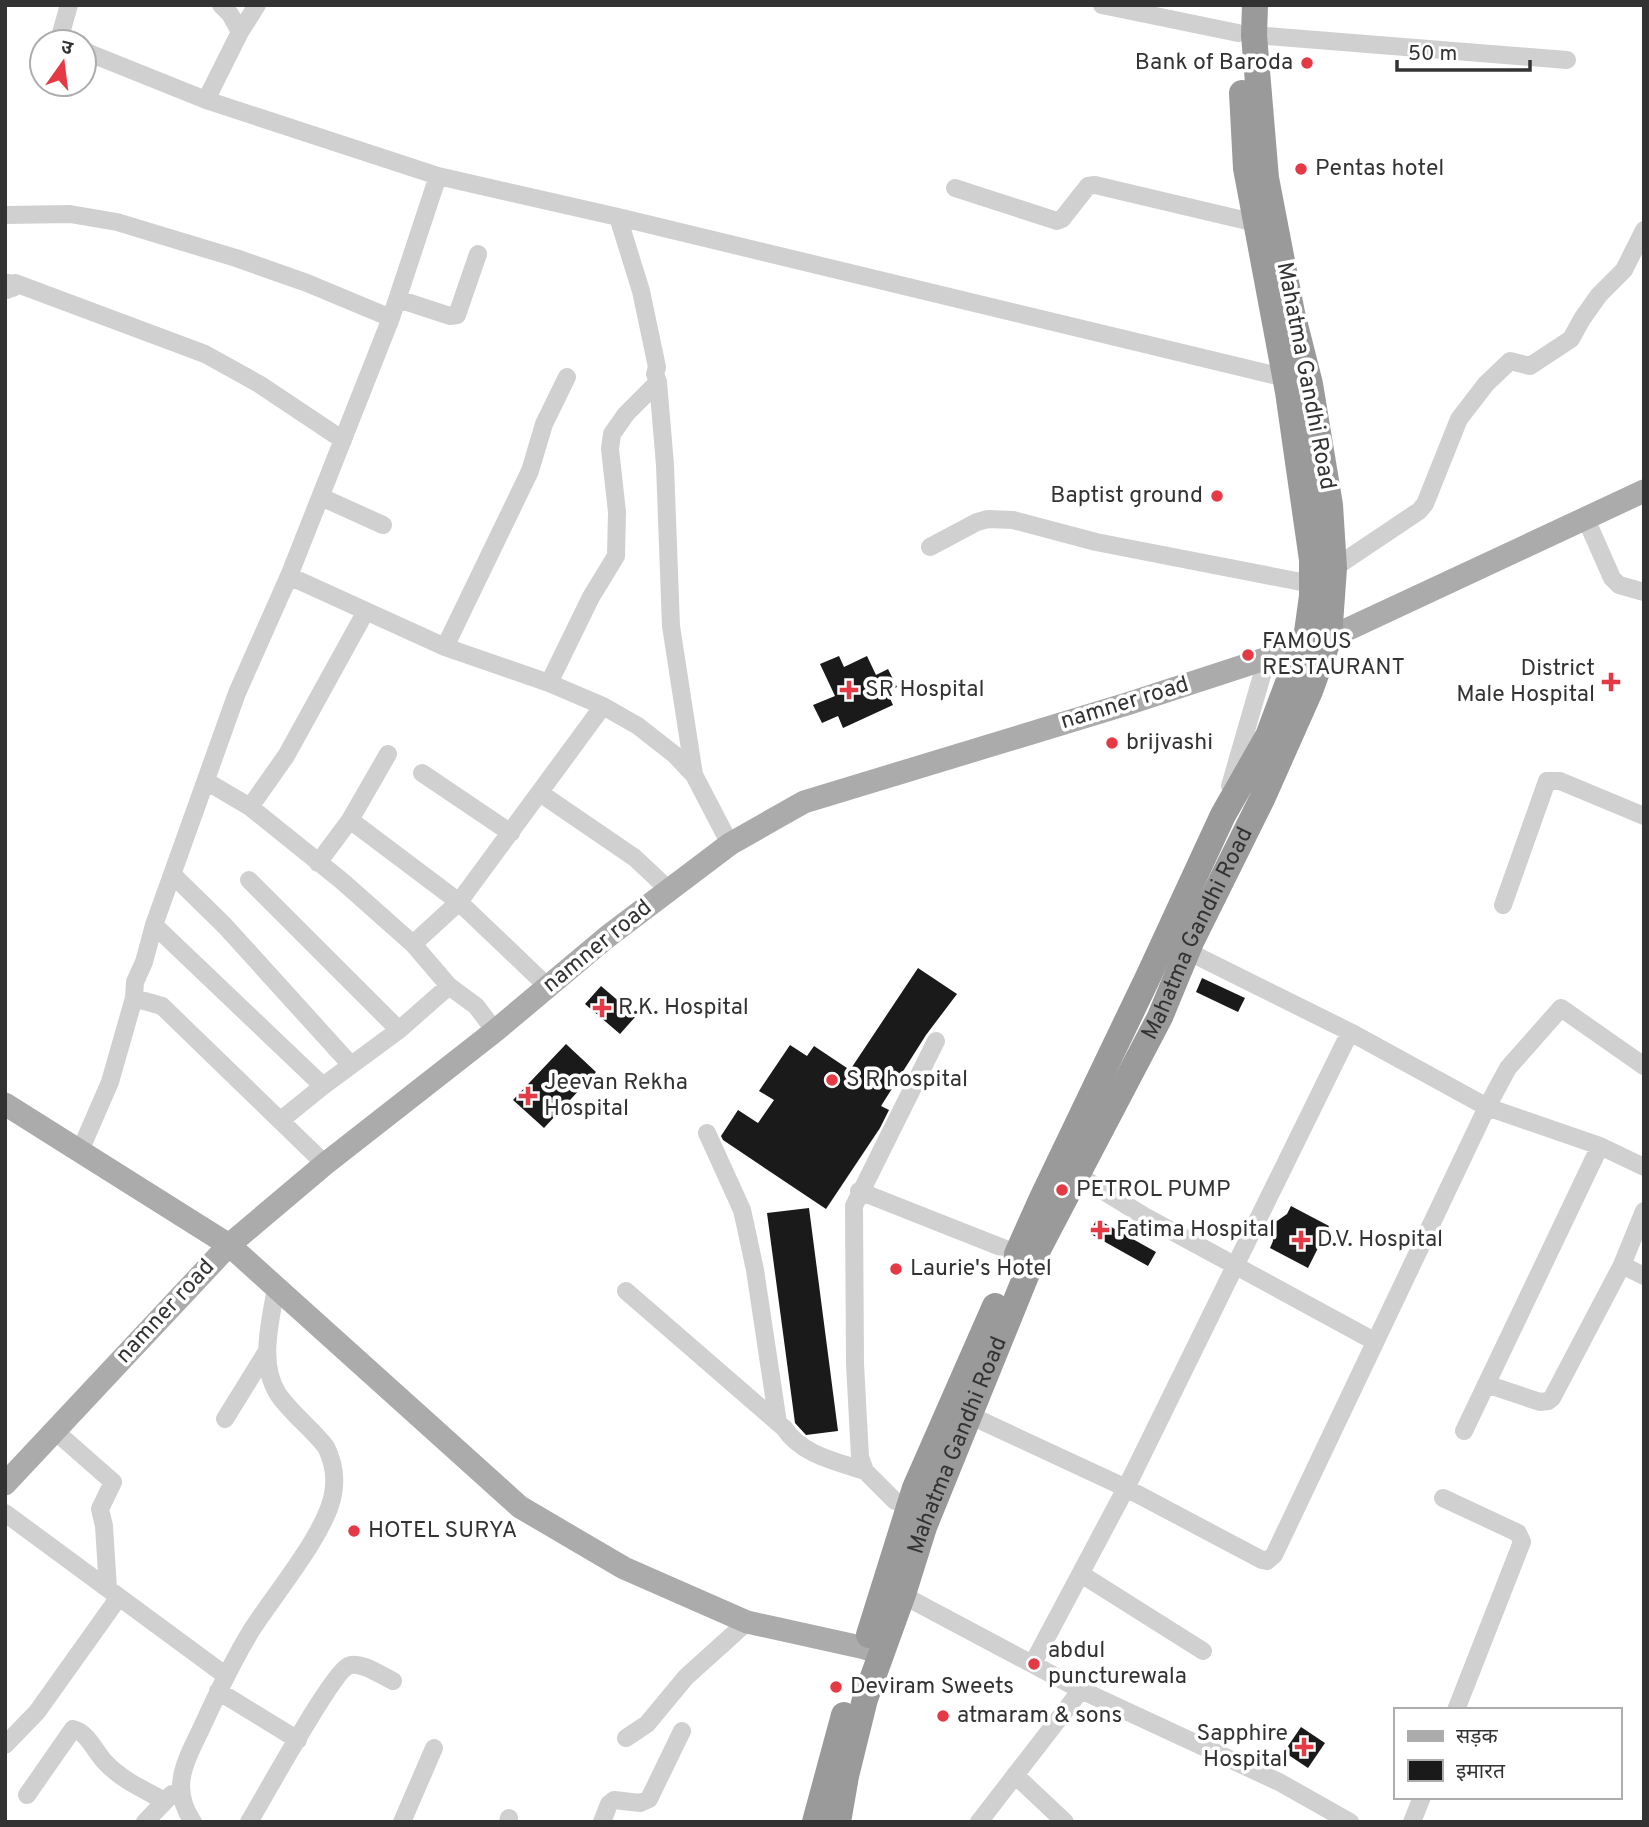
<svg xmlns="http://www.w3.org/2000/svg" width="1649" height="1827" viewBox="0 0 1649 1827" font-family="Overpass,'Noto Sans Devanagari',sans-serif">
	<rect width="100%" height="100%" fill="#fff"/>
	<!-- building -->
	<path fill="#1a1a1a" d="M839 656 844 667 867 656 876 675 888 669 897 687 887 692 893 705 843 728 838 716 822 723 813 705 835 696 820 664Z
		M918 968 957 994 926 1035 881 1106 889 1110 880 1128 826 1209 723 1140 721 1136 738 1110 758 1123 774 1100 759 1091 790 1045 807 1056 814 1046 850 1070Z
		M1202 978 1245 998 1238 1012 1196 992Z
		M601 986 636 1016 620 1034 585 1004Z
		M566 1044 596 1072 544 1128 513 1100Z
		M1291 1206 1329 1226 1308 1268 1270 1248 1273 1241 1272 1235 1274 1223 1287 1214Z
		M809 1208 838 1431 806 1435 795 1423 767 1213Z
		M1097 1219 1156 1252 1148 1266 1089 1233Z
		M1301 1727 1325 1743 1308 1768 1284 1752Z"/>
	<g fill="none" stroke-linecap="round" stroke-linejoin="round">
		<!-- minor -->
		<path stroke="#d0d0d0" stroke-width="18" d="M221 5 230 14 240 32 206 100 438 176 618 217 1286 378
			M1102 5 1238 33
			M240 32 257 5
			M1254 35 1567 60
			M65 42 61 33 69 5
			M84 51 206 100
			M955 188 1057 221 1062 219 1088 186 1095 185 1256 223
			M5 215 70 214 117 222 236 258 307 283 391 318
			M618 217 641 291 657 367 655 374 658 382 665 465 671 626 694 775
			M5 289 7 290 8 283 13 288 15 283 205 354 259 384 343 440
			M398 299 450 316 457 315 478 254
			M321 497 383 525
			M1586 519 1612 578 1619 585 1644 592
			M930 547 977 522 988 519 1013 520 1096 542 1312 584
			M1334 568 1419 511 1425 504 1459 419 1486 384 1510 361 1530 366 1571 339 1582 319 1599 295 1624 270 1644 230
			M289 576 445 647 549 683 603 706 638 726 675 755 694 775 730 844
			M445 647 530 471 544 424 567 377
			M549 683 591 597 616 556 617 512 610 449 612 434 626 414 658 382
			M422 773 511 833
			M206 781 250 807 342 881 413 944 449 986 476 1006 495 1031
			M1230 786 1267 658
			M540 793 635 858 669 890
			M250 807 286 756 366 611
			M350 820 459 902 548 987
			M318 863 350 820 388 754
			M173 875 225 926 351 1065
			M249 880 399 1030
			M1503 905 1547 781H1560L1644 816
			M154 925 323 1086
			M413 944 459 902 603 706
			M1187 951 1350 1032 1487 1107 1508 1068 1561 1008 1644 1066
			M134 998 162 1006 325 1164
			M281 1120 323 1086 399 1030 449 986
			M707 1133 742 1210 746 1228 755 1270 778 1423
			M80 1151 110 1082 134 998 135 982 144 962 154 925 237 693 289 576 391 318 438 176
			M1076 1174 1144 1216 1374 1341
			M859 1191 1018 1254
			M1622 1265 1644 1276
			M626 1291 784 1428C802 1455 835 1461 865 1471
			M1486 1384 1540 1402 1548 1401 1552 1398 1622 1265 1644 1211
			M969 1415 1126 1488 1262 1560 1267 1561 1274 1555 1487 1107 1600 1146 1644 1167
			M225 1419 267 1351
			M55 1431 113 1482 100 1509 104 1526 108 1589
			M1464 1431 1600 1146
			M1443 1498 1518 1533 1522 1542 1456 1710
			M895 1501 865 1471 860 1457 855 1364 854 1206 936 1041
			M5 1513 225 1675
			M1081 1574 1203 1651
			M895 1591 1081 1690 1279 1782 1350 1822
			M1033 1663 1126 1488 1350 1032
			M218 1691 298 1740
			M626 1738 647 1724 686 1677 747 1622
			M5 1745 37 1712 119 1597
			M1015 1775 1065 1822
			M27 1795 73 1729C87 1732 95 1751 104 1761 120 1779 144 1790 165 1801
			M145 1822 172 1794
			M193 1822C169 1787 186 1761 202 1727 217 1694 232 1662 251 1631 273 1596 327 1532 333 1494 336 1478 333 1461 326 1447 313 1430 289 1411 278 1394 258 1363 271 1320 276 1287
			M249 1822C263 1799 332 1673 348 1666 360 1660 382 1676 393 1681
			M402 1822 434 1748
			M508 1822 509 1818
			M602 1822 609 1804 614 1800 640 1803 649 1799 682 1731
			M979 1822 1081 1690
			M1412 1822 1422 1797"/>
		<!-- major -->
		<path stroke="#ababab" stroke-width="23" d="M5 1104 229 1245 520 1507 624 1568 747 1622 865 1648 881 1654
			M5 1484 229 1245 325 1164 495 1031 607 937 730 844 804 802 1130 703 1329 638 1644 491"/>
		<!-- highway -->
		<g stroke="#9a9a9a" stroke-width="26">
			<path d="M1017 1254 1042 1198 1148 977 1223 815 1268 736 1307 632 1312 596V560L1288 392 1246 168 1242 93"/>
			<path d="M869 1635 915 1488 995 1306"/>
			<path d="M815 1822 844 1715"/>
			<path id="s1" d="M838 1822 846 1776 865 1699 903 1594 924 1527 1032 1261 1160 1017 1191 942 1262 799 1310 691 1329 638 1334 568 1330 505 1310 384 1292 313 1266 178 1254 35 1255 5"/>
		</g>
	</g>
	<!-- markers -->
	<g fill="#e63946" stroke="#fff" stroke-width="2.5">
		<circle cx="1307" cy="63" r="7"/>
		<circle cx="1301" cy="169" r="7"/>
		<circle cx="1217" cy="496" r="7"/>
		<circle cx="1248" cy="655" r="7"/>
		<path d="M1607.5 671.5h7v7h7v7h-7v7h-7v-7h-7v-7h7z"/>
		<path d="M845.5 679.5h7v7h7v7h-7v7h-7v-7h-7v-7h7z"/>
		<circle cx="1112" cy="743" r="7"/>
		<path d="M598.5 997.5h7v7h7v7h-7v7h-7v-7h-7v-7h7z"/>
		<circle cx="832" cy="1080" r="7"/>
		<path d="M524.5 1085.5h7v7h7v7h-7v7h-7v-7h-7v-7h7z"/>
		<circle cx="1062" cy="1190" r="7"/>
		<path d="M1096.5 1219.5h7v7h7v7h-7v7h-7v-7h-7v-7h7z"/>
		<path d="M1297.5 1229.5h7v7h7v7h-7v7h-7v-7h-7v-7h7z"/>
		<circle cx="896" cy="1269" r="7"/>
		<circle cx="354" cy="1531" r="7"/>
		<circle cx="1034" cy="1664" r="7"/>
		<circle cx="836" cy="1687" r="7"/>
		<circle cx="943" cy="1716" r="7"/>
		<path d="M1300.5 1736.5h7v7h7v7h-7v7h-7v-7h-7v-7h7z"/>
	</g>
	<g text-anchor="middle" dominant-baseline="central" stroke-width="7" stroke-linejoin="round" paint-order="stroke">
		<!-- poi labels -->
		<g font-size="23" fill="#333" stroke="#fff" text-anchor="start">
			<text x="1293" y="63" text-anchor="end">Bank of Baroda</text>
			<text x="1315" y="169">Pentas hotel</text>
			<text x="1203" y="496" text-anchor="end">Baptist ground</text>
			<text x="1262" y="642">FAMOUS<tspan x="1262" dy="26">RESTAURANT</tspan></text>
			<text x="1595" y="669" text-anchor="end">District<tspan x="1595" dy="26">Male Hospital</tspan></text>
			<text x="865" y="690">SR Hospital</text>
			<text x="1126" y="743">brijvashi</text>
			<text x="618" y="1008">R.K. Hospital</text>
			<text x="846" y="1080">S R hospital</text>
			<text x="544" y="1083">Jeevan Rekha<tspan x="544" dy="26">Hospital</tspan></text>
			<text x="1076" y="1190">PETROL PUMP</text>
			<text x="1116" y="1230">Fatima Hospital</text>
			<text x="1317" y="1240">D.V. Hospital</text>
			<text x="910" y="1269">Laurie's Hotel</text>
			<text x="368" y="1531">HOTEL SURYA</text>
			<text x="1048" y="1651">abdul<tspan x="1048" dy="26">puncturewala</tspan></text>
			<text x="850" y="1687">Deviram Sweets</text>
			<text x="957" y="1716">atmaram &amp; sons</text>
			<text x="1288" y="1734" text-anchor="end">Sapphire<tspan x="1288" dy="26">Hospital</tspan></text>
		</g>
		<!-- street labels -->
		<g font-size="23" fill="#333" stroke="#fff">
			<text transform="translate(1305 376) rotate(79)">Mahatma Gandhi Road</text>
			<text transform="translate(1125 704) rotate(-17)">namner road</text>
			<text stroke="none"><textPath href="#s1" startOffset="962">Mahatma Gandhi Road</textPath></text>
			<text transform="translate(598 947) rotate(-39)">namner road</text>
			<text transform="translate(166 1312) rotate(-47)">namner road</text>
			<text stroke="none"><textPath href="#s1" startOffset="396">Mahatma Gandhi Road</textPath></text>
		</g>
	</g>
	<!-- border -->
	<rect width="1649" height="1827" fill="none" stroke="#333333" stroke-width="14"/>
	<!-- legend -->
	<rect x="1394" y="1708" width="228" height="91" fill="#ffffff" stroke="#adadad" stroke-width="2"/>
	<rect x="1408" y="1731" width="35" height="10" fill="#ababab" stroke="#adadad" stroke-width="2"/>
	<text x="1456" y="1743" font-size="21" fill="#333333">सड़क</text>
	<rect x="1408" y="1760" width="35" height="21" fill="#1a1a1a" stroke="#adadad" stroke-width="2"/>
	<text x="1456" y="1778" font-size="21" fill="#333333">इमारत</text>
	<!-- north arrow -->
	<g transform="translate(63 63) rotate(14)"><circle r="33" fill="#ffffff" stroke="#adadad" stroke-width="2"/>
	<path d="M0-5L12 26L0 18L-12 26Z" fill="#e63946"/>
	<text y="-10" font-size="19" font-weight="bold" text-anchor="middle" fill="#333333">उ</text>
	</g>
	<!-- scale -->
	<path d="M1397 60v10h133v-10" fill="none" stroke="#333333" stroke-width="3.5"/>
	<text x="1408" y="60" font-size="21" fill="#333333" stroke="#ffffff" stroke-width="5" paint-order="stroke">50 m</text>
</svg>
